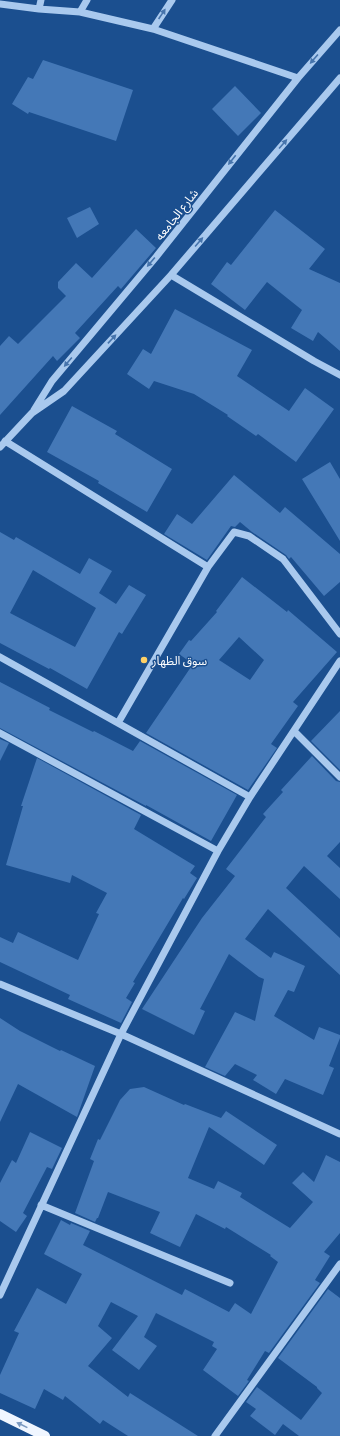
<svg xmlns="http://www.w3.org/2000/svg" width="340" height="1436" viewBox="0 0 340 1436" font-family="Commissioner,'Noto Sans Arabic',sans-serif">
	<rect width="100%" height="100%" fill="#1b4f8f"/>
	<!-- building -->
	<path fill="#4478b7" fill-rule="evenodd" d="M43 60 133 90 116 141 29 112 28 114 12 104 28 77 33 79Z
		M235 86 261 113 238 136 212 109Z
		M90 207 99 224 77 238 67 218Z
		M275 210 325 249 309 269 340 283V351L318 332 313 341 291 328 302 310 267 282 245 310 211 284 227 262 231 265Z
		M136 229 156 248 121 289 118 286 75 333 80 338 57 361 53 356 0 415V346L9 336 18 344 66 296 58 288V282L76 263 92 278Z
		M175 309 252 350 237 376 289 411 305 388 334 409 296 462 258 434 256 436 227 416 228 415 194 394 154 381 149 389 127 374 143 349 151 354Z
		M72 406 117 431 115 434 172 469 147 512 98 483 99 481 47 452Z
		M330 462 340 479V541L302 479Z
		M234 475 280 513 285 507 340 554V582L324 596 291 557 289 559 286 555 252 532 240 522 235 527 231 526 207 560 164 534 177 514 192 524Z
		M0 532 14 540 16 537 80 574 89 558 112 571 99 593 116 604 129 585 146 595 122 634 119 632 87 689 50 668 49 669 0 643ZM33 570 96 608 75 647 10 613Z
		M242 577 287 612 288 610 337 652 293 702 298 706 271 744 277 748 248 790 146 733 193 664 179 654 189 640 191 641 217 612 216 611ZM239 637 264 660 250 680 219 660Z
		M0 682 50 708 49 710 93 732 94 731 133 751 140 741 237 795 211 841 146 805V806L0 728Z
		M340 711V770L311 741Z
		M0 739 9 743 0 761Z
		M312 756 336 781 340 782V842L327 856 340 868V899L304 866 286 888 340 938V975L268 909 245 939 271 958 274 952 305 966 294 992 288 990 274 1016 314 1040 319 1027 340 1035V1038L329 1066 334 1068 323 1095 285 1079 276 1094 253 1080 257 1075 235 1064 225 1076 205 1067 235 1012 255 1021 264 979 259 977 229 954 200 1009 205 1011 194 1035 142 1009 202 918 235 876 226 869 266 817 263 814 283 792 281 790Z
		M37 758 141 815 134 829 195 866 190 873 197 878 184 899 183 898 133 982 135 983 126 998 132 1002 121 1023 68 999 70 995 0 962V937L13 943 18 932 78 960 99 914 96 913 107 893 72 875 70 883 6 865 23 806H21Z
		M0 1018 20 1031 60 1051 61 1050 95 1066 77 1117 18 1084 0 1122Z
		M144 1087 184 1105 185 1104 221 1118 226 1111 277 1145 264 1165 209 1127 188 1178 214 1189 218 1181 242 1193 240 1197 290 1228 313 1202 292 1183 303 1172 314 1182 326 1155 340 1162V1233L324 1252 330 1256 315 1280 320 1283 269 1353 265 1351 247 1380 249 1381 238 1396 203 1370 217 1349 212 1346 214 1342 156 1313 144 1337 157 1346 139 1370 112 1350 138 1316 111 1302 98 1326 112 1338 88 1366 128 1397 130 1393 198 1436H128L103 1420 100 1424 65 1396 63 1400 44 1389 35 1409 0 1393V1375L19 1333 14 1331 37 1288 66 1304 82 1274 44 1254 61 1220 70 1225 71 1223 90 1231 83 1245 182 1295 185 1289 229 1312 235 1303 251 1314 278 1262 270 1256 271 1255 226 1227 225 1229 196 1214 180 1247 150 1233 160 1212 108 1192 98 1218H97L95 1222 75 1213 94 1161 90 1159 98 1139 100 1140 120 1100 130 1089Z
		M30 1132 62 1148 52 1169 47 1167 23 1213 27 1216 16 1232 0 1221V1183L12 1160 16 1163Z
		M328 1289 340 1298V1436H299L283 1424 275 1435 250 1416 256 1409 246 1402 257 1387 301 1420 322 1393 317 1388V1387L278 1358Z"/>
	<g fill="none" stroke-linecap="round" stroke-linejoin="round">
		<!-- minor -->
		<path stroke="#a9c9ee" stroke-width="7" d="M0 4 39 9 80 12 153 29 298 78
			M39 9 41 0
			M80 12 87 0
			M153 29 172 0
			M171 275 314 361 340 375
			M34 410 52 381 156 257 298 78 340 30
			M5 441 208 567
			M0 447 32 413 64 391 171 275 340 78
			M0 657 250 797
			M118 723 208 567 234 532 249 536 283 559 340 634
			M294 731 340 777
			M0 733 218 851
			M0 984 121 1034 340 1134
			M41 1205 230 1283
			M0 1295 121 1034 218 851 250 797 340 661
			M215 1436 340 1264"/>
		<!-- major -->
		<path stroke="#f0f6ff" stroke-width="10" d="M0 1414 45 1436"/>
	</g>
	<!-- one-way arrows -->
	<defs><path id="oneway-solid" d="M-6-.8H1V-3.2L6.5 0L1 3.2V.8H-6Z"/></defs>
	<g fill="#4674ac">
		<use href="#oneway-solid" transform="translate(162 14) rotate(-56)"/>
		<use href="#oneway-solid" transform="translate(314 59) rotate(131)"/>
		<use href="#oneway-solid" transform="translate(283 144) rotate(-49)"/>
		<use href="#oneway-solid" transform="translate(232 160) rotate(128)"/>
		<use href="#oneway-solid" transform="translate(199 242) rotate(-49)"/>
		<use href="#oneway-solid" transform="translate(151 262) rotate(130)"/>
		<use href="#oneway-solid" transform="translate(112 339) rotate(-47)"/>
		<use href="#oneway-solid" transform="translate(68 362) rotate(130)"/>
	</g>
	<use fill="#7b9ac1" href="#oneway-solid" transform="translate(22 1425) rotate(-154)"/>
	<!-- markers -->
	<circle fill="#ffd166" stroke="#1b4f8f" stroke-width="1.5" cx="144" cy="660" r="4"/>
	<g text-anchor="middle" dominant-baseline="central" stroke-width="3" stroke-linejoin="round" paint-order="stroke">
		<!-- street labels -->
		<g font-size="12" fill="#fff" stroke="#1b4f8f">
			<text transform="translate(176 214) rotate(-52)">شارع الجامعه</text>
		</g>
		<!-- poi labels -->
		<g font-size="12" fill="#fff" stroke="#1b4f8f" text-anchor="start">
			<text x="152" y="660">سوق الظهار</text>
		</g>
	</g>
</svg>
